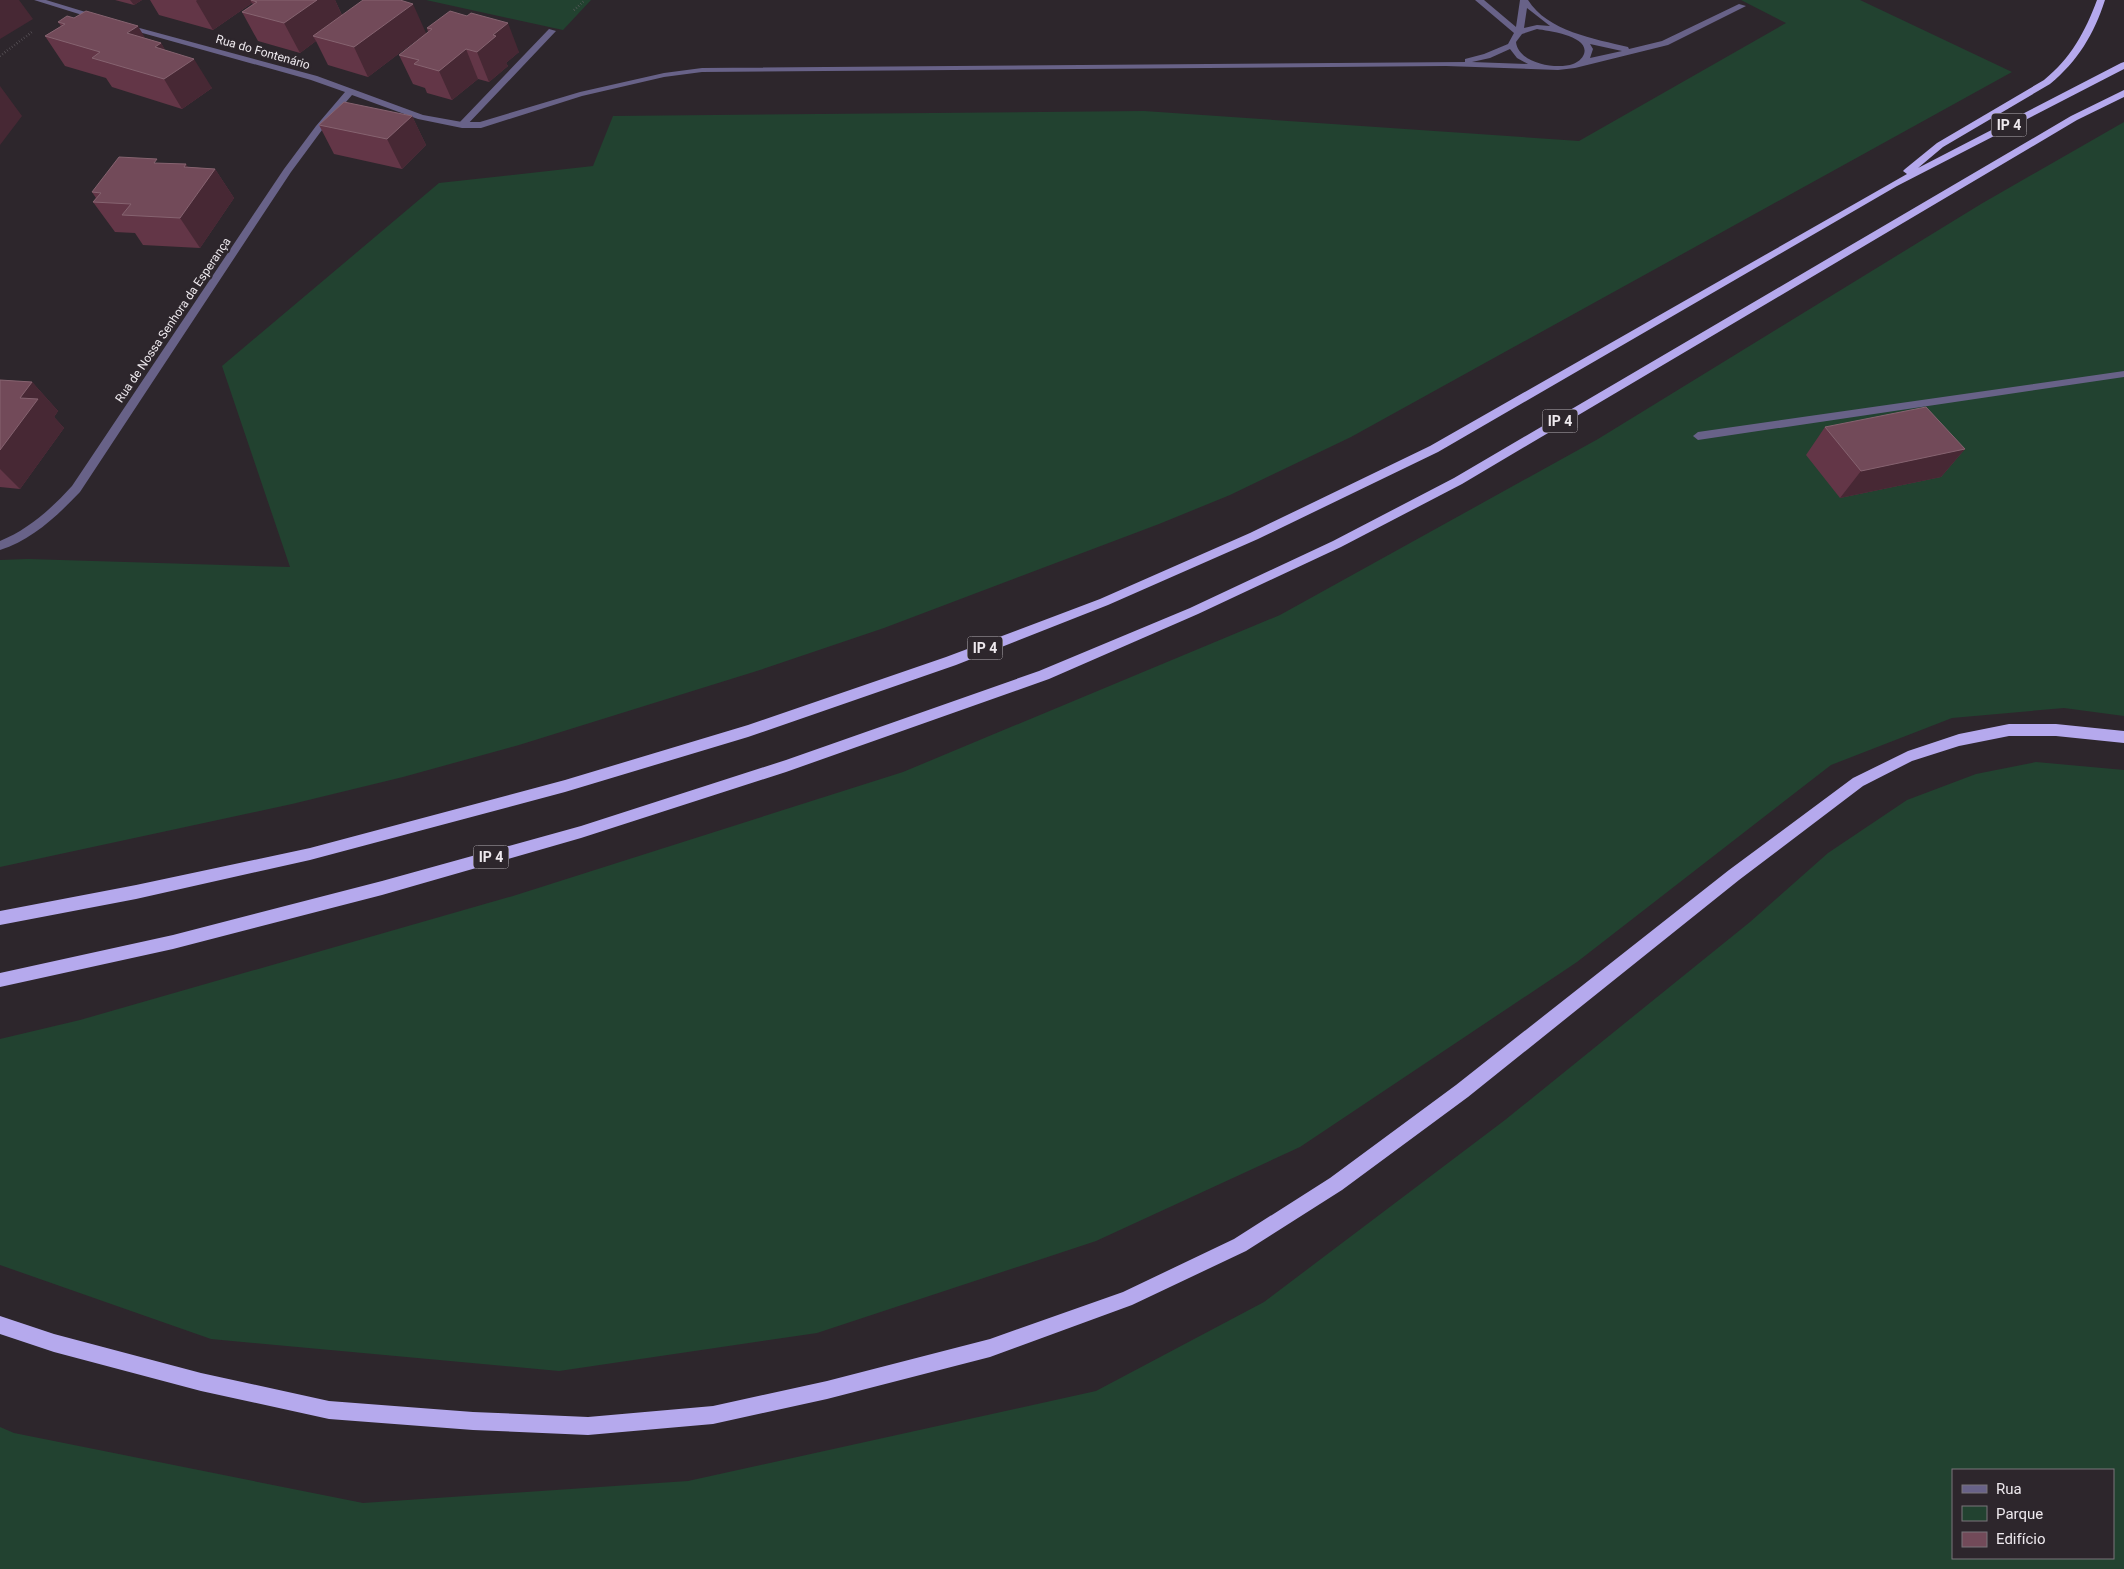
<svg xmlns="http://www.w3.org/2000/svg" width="2124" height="1569" viewBox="0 0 2124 1569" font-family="Roboto,sans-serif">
	<rect width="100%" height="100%" fill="#2d262c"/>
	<!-- green -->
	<path fill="#224230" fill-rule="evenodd" d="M426 0H591L563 30Z
		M1741 0H1860L2012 72 1351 437 1230 495 1159 524 884 628 760 670 519 745 403 777 292 804 0 867V560L28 559 290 567 222 366 439 183 593 166 613 116 1144 111 1579 141 1786 23Z
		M2124 122V716L2064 708 1952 718 1831 765 1577 962 1300 1147 1096 1241 817 1333 559 1371 211 1339 0 1265V1039L80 1020 513 896 903 772 1280 615 1598 439 1981 204Z
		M2036 762 2124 770V1569H0V1427L14 1433 363 1503 688 1481 1096 1391 1264 1302 1505 1120 1750 922 1828 853 1907 800 1976 774ZM1953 1470H2113V1558H1953Z"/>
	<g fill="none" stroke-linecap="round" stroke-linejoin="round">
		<!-- path -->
		<path stroke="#686267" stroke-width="2.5" stroke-dasharray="0.5 2.5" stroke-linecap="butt" d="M574 10 585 0
			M0 56 32 32"/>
		<!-- service -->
		<path fill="#686288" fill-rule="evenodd" d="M549 29 556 31 465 127H459V123Z
			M2124 371V377L1698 440 1693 436 1698 432Z"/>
		<!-- minor -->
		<path fill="#686288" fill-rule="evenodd" d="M34 0H46L102 17 95 19Z
			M1475 0H1484L1516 27 1520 0H1528C1547 31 1595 39 1628 47L1629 49 1662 41 1739 4 1746 6 1668 45 1575 68 1558 70 1446 66 702 72 664 77 582 96 481 128H462L418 119 352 95 322 130 291 172 80 492C57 516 32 540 0 550V541C29 529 51 509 72 486L284 169 316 126 345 92 311 80 121 27V23L317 76 423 115 462 122H480L580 92 664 73 702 68 1465 62V59L1484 54 1508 44 1514 33ZM1527 8 1550 26 1537 25 1524 28ZM1537 29C1549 31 1590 36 1584 54 1582 59 1578 62 1573 64 1556 70 1518 63 1516 42L1522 34ZM1590 44 1622 51 1590 58 1593 49ZM1510 49 1517 58 1528 64 1472 62 1490 58Z"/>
		<!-- trunk -->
		<path fill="#b5a9ed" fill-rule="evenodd" d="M2097 0H2105C2094 34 2078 61 2050 84L1943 147 1918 168 2121 63 2124 62V69L1897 186 1438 452 1258 539 1108 605 956 665 748 737 565 792 310 860 136 899 0 925V911L136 885 310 848 565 780 748 725 946 657 1100 599 1250 533 1430 446 1907 174 1903 171 1905 169 1937 143 2044 80C2071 58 2085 32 2097 0Z
			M2124 90V97L2077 120 1462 484 1341 547 1198 614 1049 679 786 772 581 838 382 895 173 949 0 987V973L173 935 382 881 581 826 786 760 1039 671 1190 608 1333 541 1454 478 2071 116Z
			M2009 724H2056L2124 731V743L2056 736H2009L1959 746 1912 761 1863 786 1739 880 1468 1097 1342 1190 1246 1251 1132 1305 990 1357 827 1399 713 1424 588 1435 473 1430 329 1419 201 1391 54 1352 0 1334V1316L54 1334 201 1373 329 1401 473 1412 588 1417 713 1406 827 1381 990 1339 1123 1292 1234 1239 1330 1178 1456 1085 1729 870 1853 778 1908 751 1959 734Z"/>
	</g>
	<!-- wall -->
	<path fill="#633647" d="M115 0H142L134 5Z
		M150 0H335L342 15 426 33 368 77 328 65 316 41 300 53 258 41 242 12 253 4 252 3 213 30 159 15Z
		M467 16 519 52 506 63 508 66 489 82 478 79 452 100 427 93 425 88 413 84 399 55 428 32 427 28Z
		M58 22 145 38 161 43 165 50 212 88 182 109 112 87 106 78 65 66 45 36 61 26Z
		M412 116 426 145 402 169 334 154 319 125Z
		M160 163 188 167 215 169 234 198 200 248 143 245 135 233 115 232 93 202 96 198 92 192Z
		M0 380 32 382 58 411 54 417 64 428 20 489 0 487Z
		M1825 427 1965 449 1941 477 1840 498 1806 455Z"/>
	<!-- shaded-wall -->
	<path fill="#472834" d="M0 0H19L33 19 0 39Z
		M130 0H142L134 5Z
		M197 0H250L252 3 213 30 196 1Z
		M311 0H335L344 20 313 36 316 41 300 53 284 23Z
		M413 4 426 33 368 77 354 47Z
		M508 23 519 52 506 63 508 66 489 82 477 52 493 35Z
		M138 26 156 56 127 33Z
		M161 43 177 70 194 59 212 88 182 109 164 79 155 47Z
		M466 49 478 79 452 100 439 71Z
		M0 86 22 116 0 145Z
		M412 116 426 145 402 169 387 139Z
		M186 164 202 188 215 169 234 198 200 248 180 218 184 167Z
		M32 382 58 411 54 417 64 428 20 489 0 469V450L20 398Z
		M1965 449 1941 477 1840 498 1861 471Z"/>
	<!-- building -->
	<path fill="#724a59" stroke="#866370" d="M251 0H317L284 23 242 12 257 2Z
		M363 0H400L413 4 354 47 313 36Z
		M86 11 138 26 127 33 161 43 155 47 194 59 164 79 92 58 100 52 45 36 65 24 58 22 67 16 74 18Z
		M450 11 467 16 471 13 508 23 493 35 496 36 477 52 466 49 439 71 414 64 419 60 399 55 432 29 427 28Z
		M344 102 412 116 387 139 319 125Z
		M119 157 157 159 154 163 186 164 184 167 215 169 180 218 122 215 131 204 93 202 101 193 92 192Z
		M0 380 32 382 20 398 38 399 0 450Z
		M1926 407 1965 449 1861 471 1825 427Z"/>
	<g text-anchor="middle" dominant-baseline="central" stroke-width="4.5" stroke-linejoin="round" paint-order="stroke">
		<!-- far-street labels -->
		<g font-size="12" fill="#eee9ee" stroke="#2d262c">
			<text transform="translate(263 52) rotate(16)">Rua do Fontenário</text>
			<text transform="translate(173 320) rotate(-56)">Rua de Nossa Senhora da Esperança</text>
		</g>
		<!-- shield labels -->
		<g fill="#2d262c" stroke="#b4aeb4" stroke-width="1">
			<rect x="1991.5" y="113.5" width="35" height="23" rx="4"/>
			<rect x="1542.5" y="409.5" width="35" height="23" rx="4"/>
			<rect x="967.5" y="636.5" width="35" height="23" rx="4"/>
			<rect x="473.5" y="845.5" width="35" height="23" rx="4"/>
		</g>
		<g font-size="14" font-weight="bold" fill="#eee9ee">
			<text x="2009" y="125">IP 4</text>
			<text x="1560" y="421">IP 4</text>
			<text x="985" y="648">IP 4</text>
			<text x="491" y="857">IP 4</text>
		</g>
	</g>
	<!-- legend -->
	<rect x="1952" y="1469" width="162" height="90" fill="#2d262c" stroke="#7a747a"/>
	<rect x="1962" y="1485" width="25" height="8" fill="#686288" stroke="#7a747a"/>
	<text x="1996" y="1494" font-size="15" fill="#eee9ee">Rua</text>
	<rect x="1962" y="1506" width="25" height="15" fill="#224230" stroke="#7a747a"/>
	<text x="1996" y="1519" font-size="15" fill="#eee9ee">Parque</text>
	<rect x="1962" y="1532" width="25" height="15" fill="#724a59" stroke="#7a747a"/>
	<text x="1996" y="1544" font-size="15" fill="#eee9ee">Edifício</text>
</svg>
